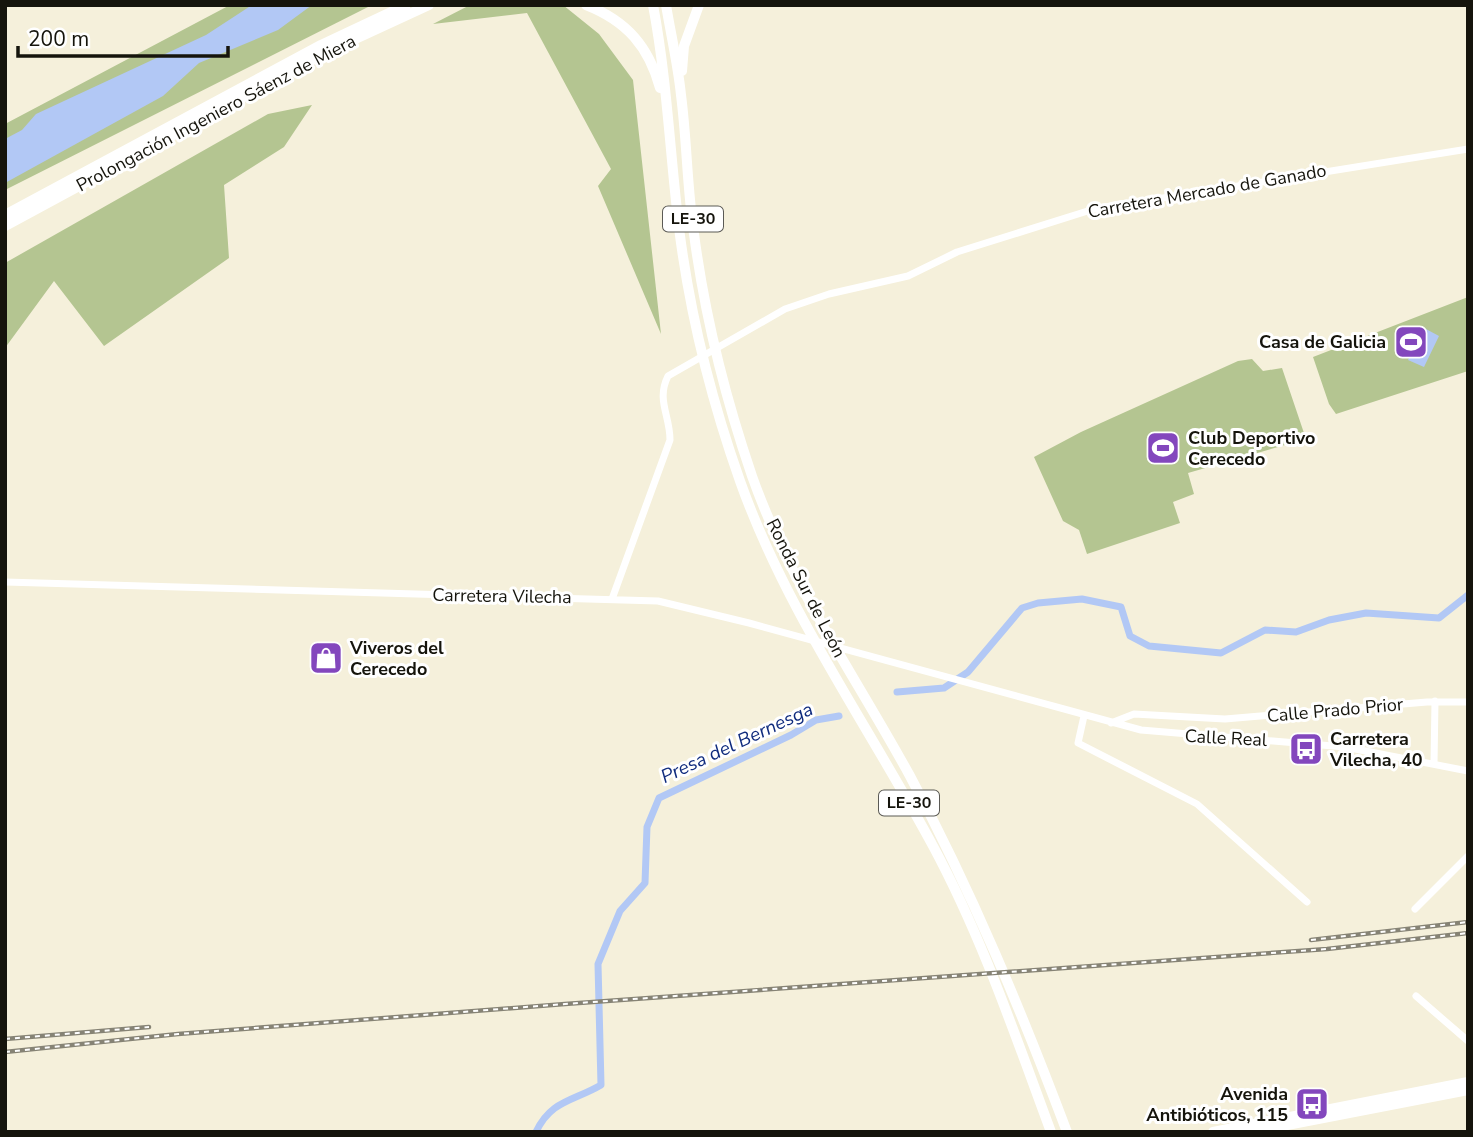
<svg xmlns="http://www.w3.org/2000/svg" width="1473" height="1137" viewBox="0 0 1473 1137" font-family="'Nunito Sans',sans-serif">
	<rect width="100%" height="100%" fill="#f5f0db"/>
	<!-- green -->
	<path fill="#b4c591" d="M230 5H372L5 190V124Z
		M470 5H563L599 34 633 80 661 334 598 186 611 169 527 13 433 24Z
		M312 105 284 147 224 185 229 258 104 346 54 281 5 348V263L268 114Z
		M1468 297V371L1336 414 1329 404 1313 357Z
		M1252 359 1263 371 1282 368 1306 439 1188 473 1194 494 1173 502 1180 523 1087 554 1079 530 1063 521 1034 457 1081 432 1238 361Z"/>
	<!-- water -->
	<path fill="#b2c8f5" d="M252 5H312L278 30 199 63 163 96 5 183V139L22 130 36 114 206 35Z
		M1424 328 1439 336 1424 367 1408 360Z"/>
	<g fill="none" stroke-linecap="round" stroke-linejoin="round">
		<!-- canal -->
		<path stroke="#b2c8f5" stroke-width="7" d="M897 692 944 688 968 672 1022 608 1038 603 1082 599 1121 607 1130 636 1149 646 1221 653 1265 630 1296 632 1329 620 1366 613 1439 618 1468 595
			M536 1132C551 1100 574 1101 601 1085L598 964 620 911 645 883 647 827 659 798 791 735 816 720 839 716"/>
		<!-- minor -->
		<path stroke="#fff" stroke-width="7" d="M5 582 658 601 749 623 1141 730 1345 747 1468 771
			M612 599 670 440C670 415 656 400 668 376L785 309 829 294 908 276 957 252 1094 209 1468 149
			M1084 716 1078 743 1197 804 1307 902
			M1111 723 1134 714 1225 719 1427 702H1468
			M1434 764 1435 701
			M1415 909 1468 856
			M1416 996 1468 1041"/>
		<!-- major -->
		<path stroke="#fff" stroke-width="10" d="M5 215 321 45 406 5
			M5 226 325 53 429 5
			M1213 1132 1468 1082
			M1252 1132 1468 1090"/>
		<!-- highway -->
		<path stroke="#fff" stroke-width="10" d="M586 5C627 21 649 47 660 88
			M653 5C667 79 670 154 679 228 690 315 711 399 740 481 786 611 868 725 933 846 982 937 1015 1035 1051 1132
			M666 5C671 35 678 65 681 95 687 141 687 188 694 234 705 317 725 397 752 476 790 584 856 677 910 776 972 892 1021 1010 1067 1132
			M682 71 684 46 699 5"/>
		<defs>
			<path id="rail" d="M1311 940 1468 922
				M5 1039 149 1027
				M5 1052 178 1034 565 1004 1327 949 1468 933"/>
		</defs>
		<!-- rail casing -->
		<use href="#rail" stroke="#868375" stroke-width="4.5"/>
		<!-- rail -->
		<use href="#rail" stroke="#fff" stroke-width="2" stroke-dasharray="5" stroke-linecap="butt"/>
	</g>
	<!-- icons -->
	<defs>
		<symbol id="stadium-square" viewBox="-11 -11 22 22"><rect x="-9" y="-9" width="18" height="18" rx="4" fill="#8347bd" stroke="#fff"/><path d="M0-5a6.5 5 0 1 0 0 10a6.5 5 0 1 0 0-10ZM-3.5-1.8h7v3.6h-7Z" fill="#fff"/></symbol>
		<symbol id="shop-square" viewBox="-11 -11 22 22"><rect x="-9" y="-9" width="18" height="18" rx="4" fill="#8347bd" stroke="#fff"/><path d="M-5-2.5h2.3a2.7 3.5 0 0 1 5.4 0H5L5.5 6h-11ZM-1.5-2.5h3a1.5 2.3 0 0 0-3 0Z" fill="#fff"/></symbol>
		<symbol id="bus-square" viewBox="-11 -11 22 22"><rect x="-9" y="-9" width="18" height="18" rx="4" fill="#8347bd" stroke="#fff"/><path d="M-5-6H5V4H4V6H2V4H-2V6H-4V4H-5ZM-3.5-4V0h7V-4ZM-3.5 1.2v1.5H-2V1.2ZM2 1.2v1.5H3.5V1.2Z" fill="#fff"/></symbol>
	</defs>
	<g fill-rule="evenodd">
		<use href="#stadium-square" x="1392" y="323" width="38" height="38"/>
		<use href="#stadium-square" x="1144" y="429" width="38" height="38"/>
		<use href="#shop-square" x="307" y="639" width="38" height="38"/>
		<use href="#bus-square" x="1287" y="730" width="38" height="38"/>
		<use href="#bus-square" x="1293" y="1085" width="38" height="38"/>
	</g>
	<g text-anchor="middle" dominant-baseline="central" stroke-width="6" stroke-linejoin="round" paint-order="stroke">
		<!-- shield labels -->
		<g fill="#fff" stroke="#5b5a55" stroke-width="2">
			<rect x="663" y="206.5" width="60" height="25" rx="5"/>
			<rect x="879" y="790.5" width="60" height="25" rx="5"/>
		</g>
		<g font-size="16" font-weight="bold" fill="#15140c">
			<text x="693" y="219">LE-30</text>
			<text x="909" y="803">LE-30</text>
		</g>
		<!-- street labels -->
		<g font-size="18" fill="#15140c" stroke="#fff">
			<text transform="translate(216 113) rotate(-28)">Prolongación Ingeniero Sáenz de Miera</text>
			<text transform="translate(1207 191) rotate(-10)">Carretera Mercado de Ganado</text>
			<text transform="translate(806 588) rotate(63)">Ronda Sur de León</text>
			<text transform="translate(502 596) rotate(1)">Carretera Vilecha</text>
			<text transform="translate(1335 710) rotate(-5)">Calle Prado Prior</text>
			<text transform="translate(1226 738) rotate(3)">Calle Real</text>
		</g>
		<!-- poi labels -->
		<g font-size="18" font-weight="bold" fill="#15140c" stroke="#fff" text-anchor="start">
			<text x="1386" y="342" text-anchor="end">Casa de Galicia</text>
			<text x="1188" y="438">Club Deportivo<tspan x="1188" dy="21">Cerecedo</tspan></text>
			<text x="350" y="648">Viveros del<tspan x="350" dy="21">Cerecedo</tspan></text>
			<text x="1330" y="739">Carretera<tspan x="1330" dy="21">Vilecha, 40</tspan></text>
			<text x="1288" y="1094" text-anchor="end">Avenida<tspan x="1288" dy="21">Antibióticos, 115</tspan></text>
		</g>
		<!-- water labels -->
		<g font-size="19" font-style="italic" fill="#0f2b7d" stroke="#fff">
			<text transform="translate(737 743) rotate(-25)">Presa del Bernesga</text>
		</g>
	</g>
	<!-- border -->
	<rect width="1473" height="1137" fill="none" stroke="#15140c" stroke-width="14"/>
	<!-- scale -->
	<path d="M18 46v10h210v-10" fill="none" stroke="#15140c" stroke-width="3.5"/>
	<text x="28" y="46" font-size="21" fill="#15140c" stroke="#ffffff" stroke-width="5" paint-order="stroke">200 m</text>
</svg>
